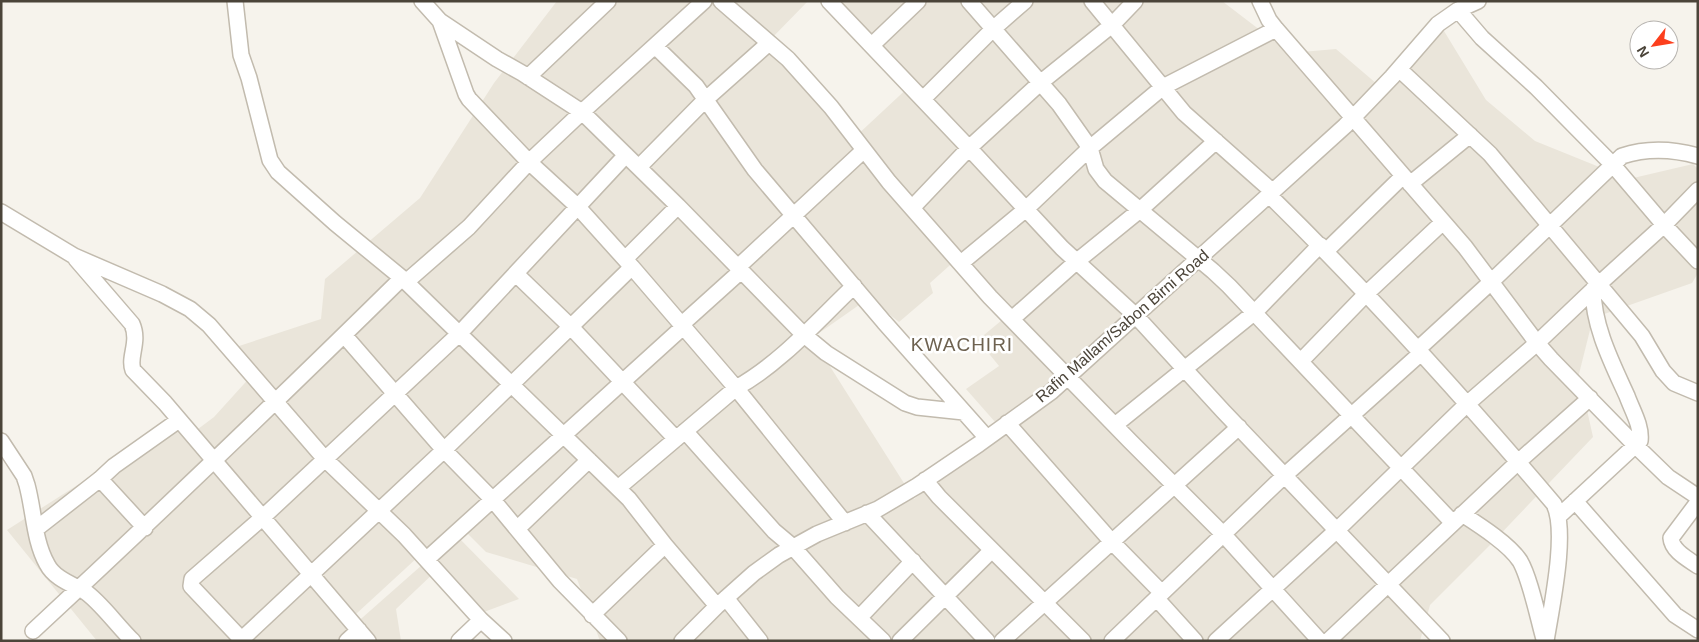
<svg xmlns="http://www.w3.org/2000/svg" width="1699" height="642" viewBox="0 0 1699 642" font-family="Helvetica,sans-serif">
	<rect width="100%" height="100%" fill="#f6f3ec"/>
	<!-- residential -->
	<path fill="#eae5da" fill-rule="evenodd" d="M557 1H808L769 41 854 138 913 83 837 1H1222L1290 53 1336 49 1384 90 1444 31 1486 100 1535 141 1629 179 1693 164 1698 169V273L1692 283 1593 318 1579 374 1593 437 1490 545 1430 605 1420 641H600L577 579 486 552 456 522 356 614 198 429 214 417 253 374 236 347 321 319 325 279 420 198 494 83ZM958 258 1002 320 978 340 999 366 966 389 1003 431 914 499 812 338 869 298 899 322 933 293 930 283Z
		M178 421 354 625 456 535 519 599 484 612 438 569 396 609 401 641H97L7 530Z"/>
	<g fill="none" stroke-linecap="round" stroke-linejoin="round">
		<defs>
			<path id="minor" d="M235 1 241 55 249 78 270 160 278 172 335 223 402 278 629 499 665 545 717 606
				M422 1 440 21 497 59 522 73 582 112 678 206 803 334 826 353 905 403 917 407 964 412
				M721 1 788 59 831 107 889 182 990 297 1130 441 1224 535 1320 641
				M829 1 969 148 1062 248 1136 316 1223 411 1442 641
				M969 1 1059 104 1090 148 1096 169 1105 181 1213 271 1229 286 1453 523
				M1092 1 1184 113 1273 192
				M1260 1 1269 20 1276 29 1465 247 1537 343 1551 359 1635 445 1668 477 1698 497
				M1458 10 1482 38 1536 87 1613 165 1664 225 1698 261
				M440 21 466 94 469 99 529 162 577 206 632 267 736 388 845 523
				M872 45 918 1
				M655 46 696 86 755 170 884 322 987 438
				M1399 69 1490 154 1642 336 1663 371 1674 383 1698 393
				M528 77 608 1
				M923 99 993 29 1025 1
				M639 167 705 100 769 43
				M1410 184 1470 135
				M1269 195C1369 293 1463 397 1554 504 1568 532 1551 609 1546 641
				M912 208 969 148 1040 83 1112 25 1135 1
				M1 212 74 256 162 294 190 309 209 325 325 459 404 535 481 620 504 641
				M1326 251 1403 176
				M76 259 132 324C140 342 128 357 133 370L165 403 368 641
				M625 259 678 206
				M961 263 1026 209 1090 148 1163 87 1276 29
				M738 267 864 150
				M516 274 570 326 676 439
				M406 282 469 227 529 162 582 112 704 1
				M1012 319 1076 262 1140 210 1216 141
				M681 325 741 271
				M344 335 444 450 493 500 560 581 619 641
				M1418 349 1491 282 1622 156C1646 148 1673 149 1698 156
				M1301 361 1366 294 1443 222
				M1007 423 1112 542 1162 593
				M1115 425 1255 312 1320 245
				M685 431 774 531 793 547 837 597 883 641
				M1 441 24 476 27 485C34 511 34 541 47 564 54 578 71 584 84 591 99 600 119 628 133 641
				M100 479 145 528
				M925 480 939 497 1083 641
				M618 488 736 388C781 363 817 321 854 286
				M1575 501 1675 615 1698 630
				M1698 502 1671 538C1672 551 1688 559 1698 566
				M867 513 987 641
				M1462 514C1479 525 1509 544 1520 561 1530 578 1538 618 1544 639
				M1558 517 1640 441C1642 426 1632 410 1627 396 1612 363 1593 326 1593 289
				M36 529 100 479 114 466 179 420
				M517 529 589 460
				M427 559 683 327
				M726 598 760 641
				M1157 599 1195 641
				M592 615 665 545
				M859 618 913 561
				M33 631C158 515 281 397 402 278
				M242 639 444 450 632 267
				M243 641 191 586 192 579 262 518 460 333 626 155
				M347 641 359 630
				M459 641 481 620
				M682 641 717 606 754 573 779 555 817 534 878 509 917 486 979 444 1051 392 1345 126 1392 77 1438 24 1458 10 1478 1
				M900 641 992 550
				M1002 641 1239 427
				M1112 641 1285 475 1421 353
				M1216 641 1337 530 1467 404 1537 343 1599 284 1664 225 1698 190
				M1328 641 1518 462 1590 398"/>
		</defs>
		<!-- minor casing -->
		<use href="#minor" stroke="#c2bbae" stroke-width="18"/>
		<!-- minor -->
		<use href="#minor" stroke="#fff" stroke-width="15"/>
	</g>
	<g text-anchor="middle" dominant-baseline="central" stroke-width="5" stroke-linejoin="round" paint-order="stroke">
		<!-- street labels -->
		<g font-size="16" fill="#4b4439" stroke="#fff">
			<text transform="translate(1122 326) rotate(-41)">Rafin Mallam/Sabon Birni Road</text>
		</g>
		<!-- quarter labels -->
		<g font-size="19" letter-spacing="1" fill="#6e6250" stroke="#fff">
			<text x="962" y="344">KWACHIRI</text>
		</g>
	</g>
	<!-- border -->
	<rect width="1699" height="642" fill="none" stroke="#4b4439" stroke-width="5"/>
	<!-- north arrow -->
	<g transform="translate(1654 45) rotate(239)"><circle r="24" fill="#ffffff" stroke="#b7b4b0"/>
	<path d="M0-4L9 19L0 12L-9 19Z" fill="#fc3f1d"/>
	<text y="-8" font-size="14" font-weight="bold" text-anchor="middle" fill="#4b4439">N</text>
	</g>
</svg>
